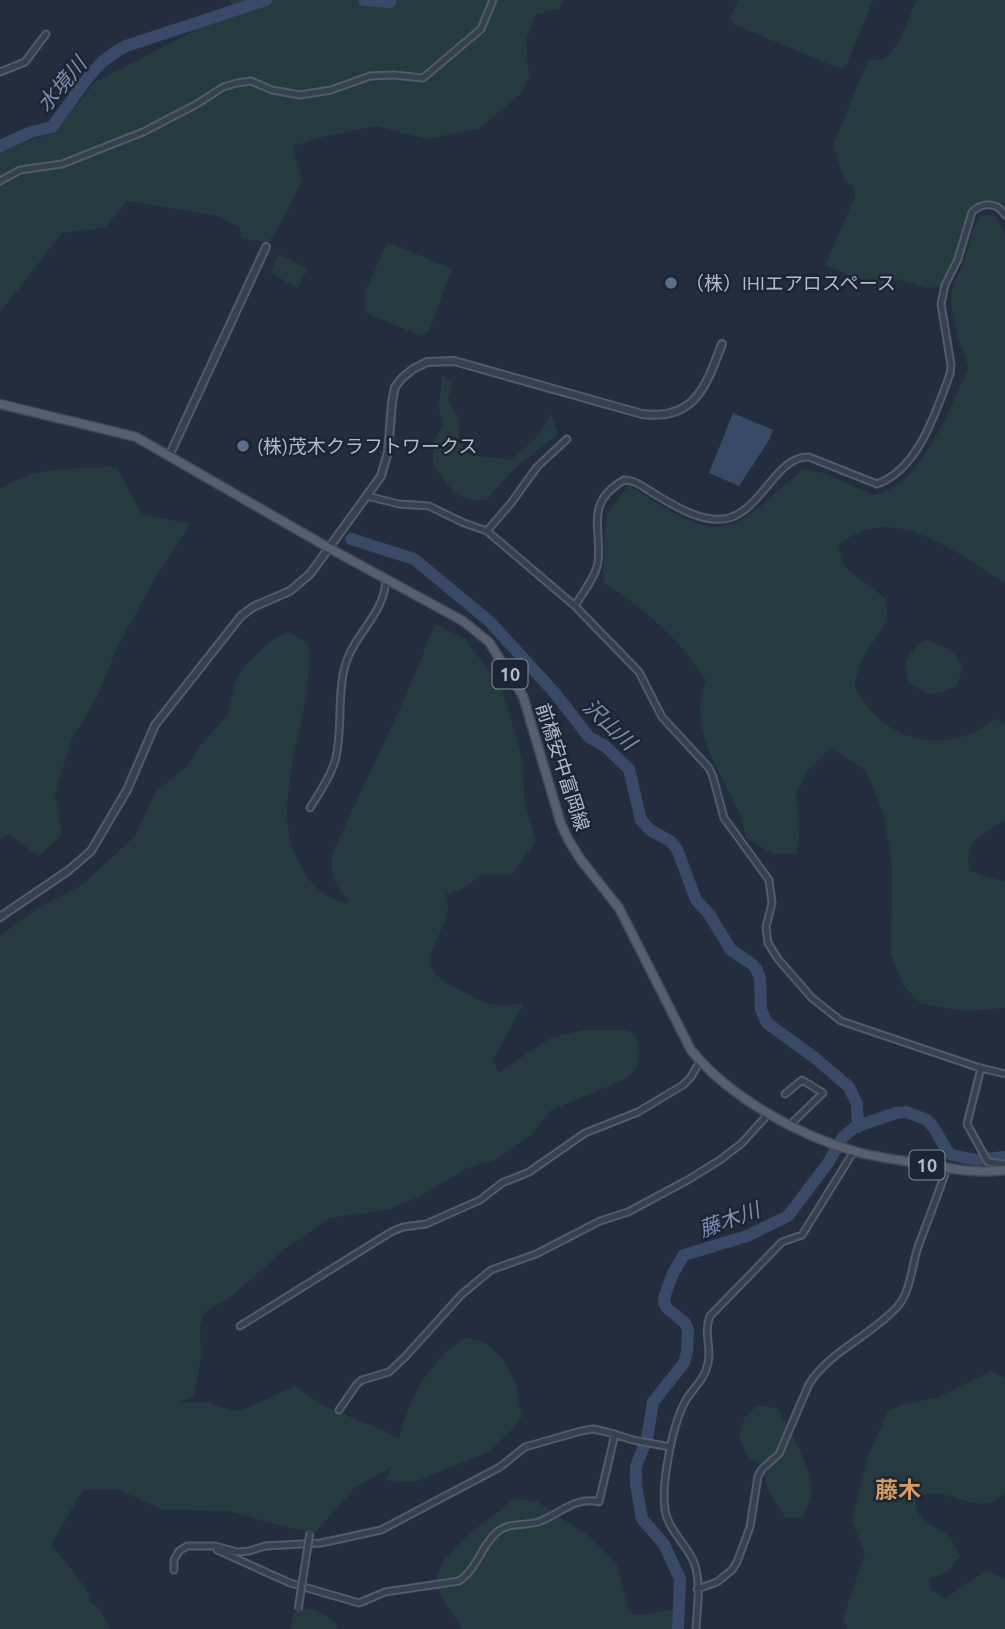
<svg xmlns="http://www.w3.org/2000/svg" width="1005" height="1629" viewBox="0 0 1005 1629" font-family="Ubuntu,'Noto Sans JP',sans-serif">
	<rect width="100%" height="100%" fill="#232d3e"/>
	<!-- green -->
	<path fill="#253b3f" d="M230 0H563L559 9 536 14 526 41 529 77 520 94 479 129 426 139 376 126 330 135 293 146 302 181 284 218 268 243 242 238 240 228 218 216 127 201 106 227 62 233 0 312V150L54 133 95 82 188 34 232 6Z
		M738 0H873L847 64 844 68 841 69 735 25 730 18Z
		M917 0H1005V208C967 181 965 236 956 258 951 268 944 277 940 287L926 288 898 279C871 293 851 272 825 266L855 196 854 187 844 179 833 145 868 60 885 59 897 45Z
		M981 215 996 216 1005 237V583C957 553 892 499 839 545 840 551 841 557 843 563 847 572 876 590 886 599L887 621 862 659 854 686C877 731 922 752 971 734 979 731 987 724 994 719L1005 724V820C983 834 962 841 970 871L1005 882V1008L965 1011 920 1003 903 985 891 954 892 864 884 815 866 771 831 748 808 770 796 796 800 824 797 854 772 853 746 838C744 829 743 820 739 812 719 768 687 729 706 680 677 636 646 611 603 582L604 544 607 514 629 485C652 500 689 527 718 527 744 527 783 486 803 469L824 473 873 495C880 493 888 491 894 487 927 466 952 403 969 368 961 343 946 314 953 287 955 279 961 270 964 262 969 245 971 230 981 215Z
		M388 242 452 269 429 331 422 336 366 313 365 291Z
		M279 254 308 269 297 288 270 272Z
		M442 375 453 382 448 399 459 420V442L470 455 512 460 541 433 551 414 558 434 515 468 486 500H471L454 493 433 464 434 441 443 425 439 407Z
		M116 467 142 514 190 524 152 583 117 648 96 700 72 738 55 793 62 834 39 856 8 834 0 840V489C32 466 78 469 116 467Z
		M435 624 465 639 502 688 522 758 525 804 536 841 512 875 483 874 463 889 446 894C459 930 399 962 456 988 467 993 479 1001 491 1004 501 1006 514 1004 524 1004L493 1059 498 1073 549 1039 583 1030H629C646 1043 641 1068 626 1079L551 1110 532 1134 495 1160 467 1168 421 1196 389 1209 330 1218 283 1250 231 1297 205 1312 200 1325 201 1357 194 1397 177 1402 210 1403 238 1412 295 1386C304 1392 313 1399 323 1405 348 1418 375 1424 399 1439 408 1400 431 1357 466 1338L485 1342 503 1359 516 1384 522 1417 509 1433 486 1453 414 1482 385 1480 392 1467 354 1488 316 1532 290 1528 228 1511 161 1509 117 1489 83 1490 51 1544C61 1559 89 1584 90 1602L99 1608 110 1629H0V936L39 907 82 885 135 836 155 793 188 765 201 745 228 714 234 684 242 669 270 641 288 632 307 642C312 655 309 671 307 685 302 737 278 791 291 844 293 852 298 860 302 868 312 887 325 898 346 903L350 900C334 887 330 876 332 854L409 689Z
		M927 640C945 646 954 651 963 667L957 685C935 697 928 696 908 682L905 662 916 646Z
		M992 1371 1005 1378V1491C987 1519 956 1492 931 1493 926 1493 919 1497 915 1499 917 1528 938 1522 952 1541 955 1545 957 1551 960 1556L948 1571 929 1579 930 1590 946 1598 987 1570 1005 1579V1629H847L843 1618 865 1554 852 1522 867 1458 888 1411 904 1404 936 1398Z
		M758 1405 778 1409C790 1432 814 1469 811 1496 810 1503 805 1511 802 1517L786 1518 768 1491 761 1465 747 1456 739 1436 745 1417Z
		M515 1499 536 1501 590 1537 617 1565 628 1609 634 1615C650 1616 662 1608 677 1612L679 1629H463C455 1616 437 1597 437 1581 437 1553 494 1515 515 1499Z
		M297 1608 316 1610 335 1622 337 1629H291L293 1615Z"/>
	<!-- water -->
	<path fill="#384a68" d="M733 413 773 430 769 440 739 486 709 473Z"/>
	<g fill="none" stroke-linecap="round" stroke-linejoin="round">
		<!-- river -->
		<path stroke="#384a68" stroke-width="12" d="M364 0 390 2V0
			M0 146 31 132 52 127 90 75 103 61 117 51 126 46 266 0
			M351 539 414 559 489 621 554 692 589 737 605 746 629 769 641 820 650 830 670 841 677 849 696 900 709 914 731 950 752 964 757 970 760 979 761 1010 767 1023 815 1058 849 1087 857 1104 858 1127
			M678 1629 680 1579 664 1544 642 1519 636 1484V1466L647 1439 653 1402 684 1363 687 1352 688 1330 685 1323 667 1308 664 1302 665 1295 673 1273 684 1255 747 1236 788 1216 828 1163 843 1137 855 1127 896 1113 907 1112 927 1120 934 1128 947 1151 952 1155 976 1160 1005 1157"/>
		<defs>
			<path id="minor" d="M0 72 25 62 46 34
				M0 181 20 170 62 164 143 132 197 104 223 87 237 83 251 81 272 90 300 95 331 90 370 76 394 75 423 78 481 29 493 0
				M367 496 399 504 429 506 464 523 487 531 575 606 639 672 662 717 709 768 713 777 724 818 769 880 772 903 766 927 768 943 778 959 812 998 841 1021 977 1067 1005 1074
				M487 531 511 503 537 467 567 439
				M575 606C582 593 596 577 598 562 602 528 584 503 624 480 637 480 647 490 658 496 678 508 705 524 729 518 762 509 777 455 809 457L877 484C919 469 936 411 950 374L951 365 941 304 945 285 958 259 972 212C983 202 997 202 1005 215
				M310 808C319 793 330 778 335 761 343 731 337 700 344 670 351 636 385 615 386 579
				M981 1068 967 1124 988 1162 1005 1164
				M785 1094 802 1080 823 1093 791 1124
				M240 1326 391 1232 403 1227 426 1224 480 1200 502 1183 529 1172 585 1133 638 1112 683 1085 691 1077 700 1061
				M339 1410 357 1384 362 1380 389 1372 405 1357 461 1295 491 1270 536 1254 600 1221 628 1212 686 1181 720 1160 742 1143 769 1113
				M217 1550 290 1583 359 1603 385 1592 459 1581C476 1570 481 1547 496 1533 508 1522 523 1526 538 1522 559 1515 574 1496 599 1502L615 1434
				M174 1570V1560L179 1551 187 1546H215L237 1552 249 1551 265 1546 321 1543 381 1530 500 1467 525 1447 581 1431 593 1429 607 1432 633 1440 670 1447
				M697 1589 717 1582 732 1570 737 1562 750 1527 758 1476 762 1469 779 1454 809 1384C831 1350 871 1336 898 1306 910 1292 912 1267 917 1250 927 1222 938 1195 947 1168
				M696 1629C697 1607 702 1580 693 1560 685 1543 667 1528 665 1509 661 1483 673 1422 686 1400 694 1387 705 1379 708 1363 712 1347 703 1334 710 1316L782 1242 802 1235 854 1151"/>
			<path id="tertiary" d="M169 456 266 247
				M0 917 69 870 91 851 127 790 155 725 241 616 253 607 290 591 310 574 381 476 388 452 392 402 395 387 402 378 413 369 427 362 454 361 642 414C695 421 706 386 722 344"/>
			<path id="primary" d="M0 404 136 437 329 548 463 621 489 642 523 696 561 824 569 841 581 860 619 908 691 1050C729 1097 799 1136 857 1152 880 1158 903 1161 926 1164 952 1169 979 1174 1005 1170"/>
		</defs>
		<!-- minor casing -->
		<use href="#minor" stroke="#525b69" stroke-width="9"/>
		<!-- tertiary casing -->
		<use href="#tertiary" stroke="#525b69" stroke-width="10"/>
		<!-- primary casing -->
		<use href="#primary" stroke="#404957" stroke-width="11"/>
		<!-- minor -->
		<use href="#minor" stroke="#37404e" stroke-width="5"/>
		<!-- tertiary -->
		<use href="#tertiary" stroke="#37404e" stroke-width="6"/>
		<!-- primary -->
		<use href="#primary" stroke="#555f6e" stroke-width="8"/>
		<defs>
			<path id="minor-bridge" d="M298 1610 310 1532"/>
		</defs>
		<!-- minor-bridge casing -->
		<use href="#minor-bridge" stroke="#525b69" stroke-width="9" stroke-linecap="butt"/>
		<!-- minor-bridge -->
		<use href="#minor-bridge" stroke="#37404e" stroke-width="5"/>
	</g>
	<!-- markers -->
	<g fill="#5c6f8a" stroke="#1c2533" stroke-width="2.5">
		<circle cx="671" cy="283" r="7"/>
		<circle cx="243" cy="446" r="7"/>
	</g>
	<g text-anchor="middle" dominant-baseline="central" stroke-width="5" stroke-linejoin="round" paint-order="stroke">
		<!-- shield labels -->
		<g fill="#1c2533" stroke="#868e9c" stroke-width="2">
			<rect x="492.5" y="659.5" width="35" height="29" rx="5"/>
			<rect x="909.5" y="1150.5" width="35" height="29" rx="5"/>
		</g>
		<g font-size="18" font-weight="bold" fill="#b3bbc9">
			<text x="510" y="674">10</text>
			<text x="927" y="1165">10</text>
		</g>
		<!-- poi labels -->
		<g font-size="19" fill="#b3bbc9" stroke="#1c2533" text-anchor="start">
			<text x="685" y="283">（株）IHIエアロスペース</text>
			<text x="257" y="446">(株)茂木クラフトワークス</text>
		</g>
		<!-- street labels -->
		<g font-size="19" fill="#b3bbc9" stroke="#1c2533">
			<text transform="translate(563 767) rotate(72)">前橋安中富岡線</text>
		</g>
		<!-- water labels -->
		<g font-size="21" font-style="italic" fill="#7b8fb2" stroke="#1c2533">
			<text transform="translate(61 84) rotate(-50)">水境川</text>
			<text transform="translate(610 724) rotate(43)">沢山川</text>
			<text transform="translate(729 1219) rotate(-20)">藤木川</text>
		</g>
		<!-- quarter labels -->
		<g font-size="23" font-weight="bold" fill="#d79a61" stroke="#1c2533">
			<text x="898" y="1489">藤木</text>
		</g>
	</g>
</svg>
